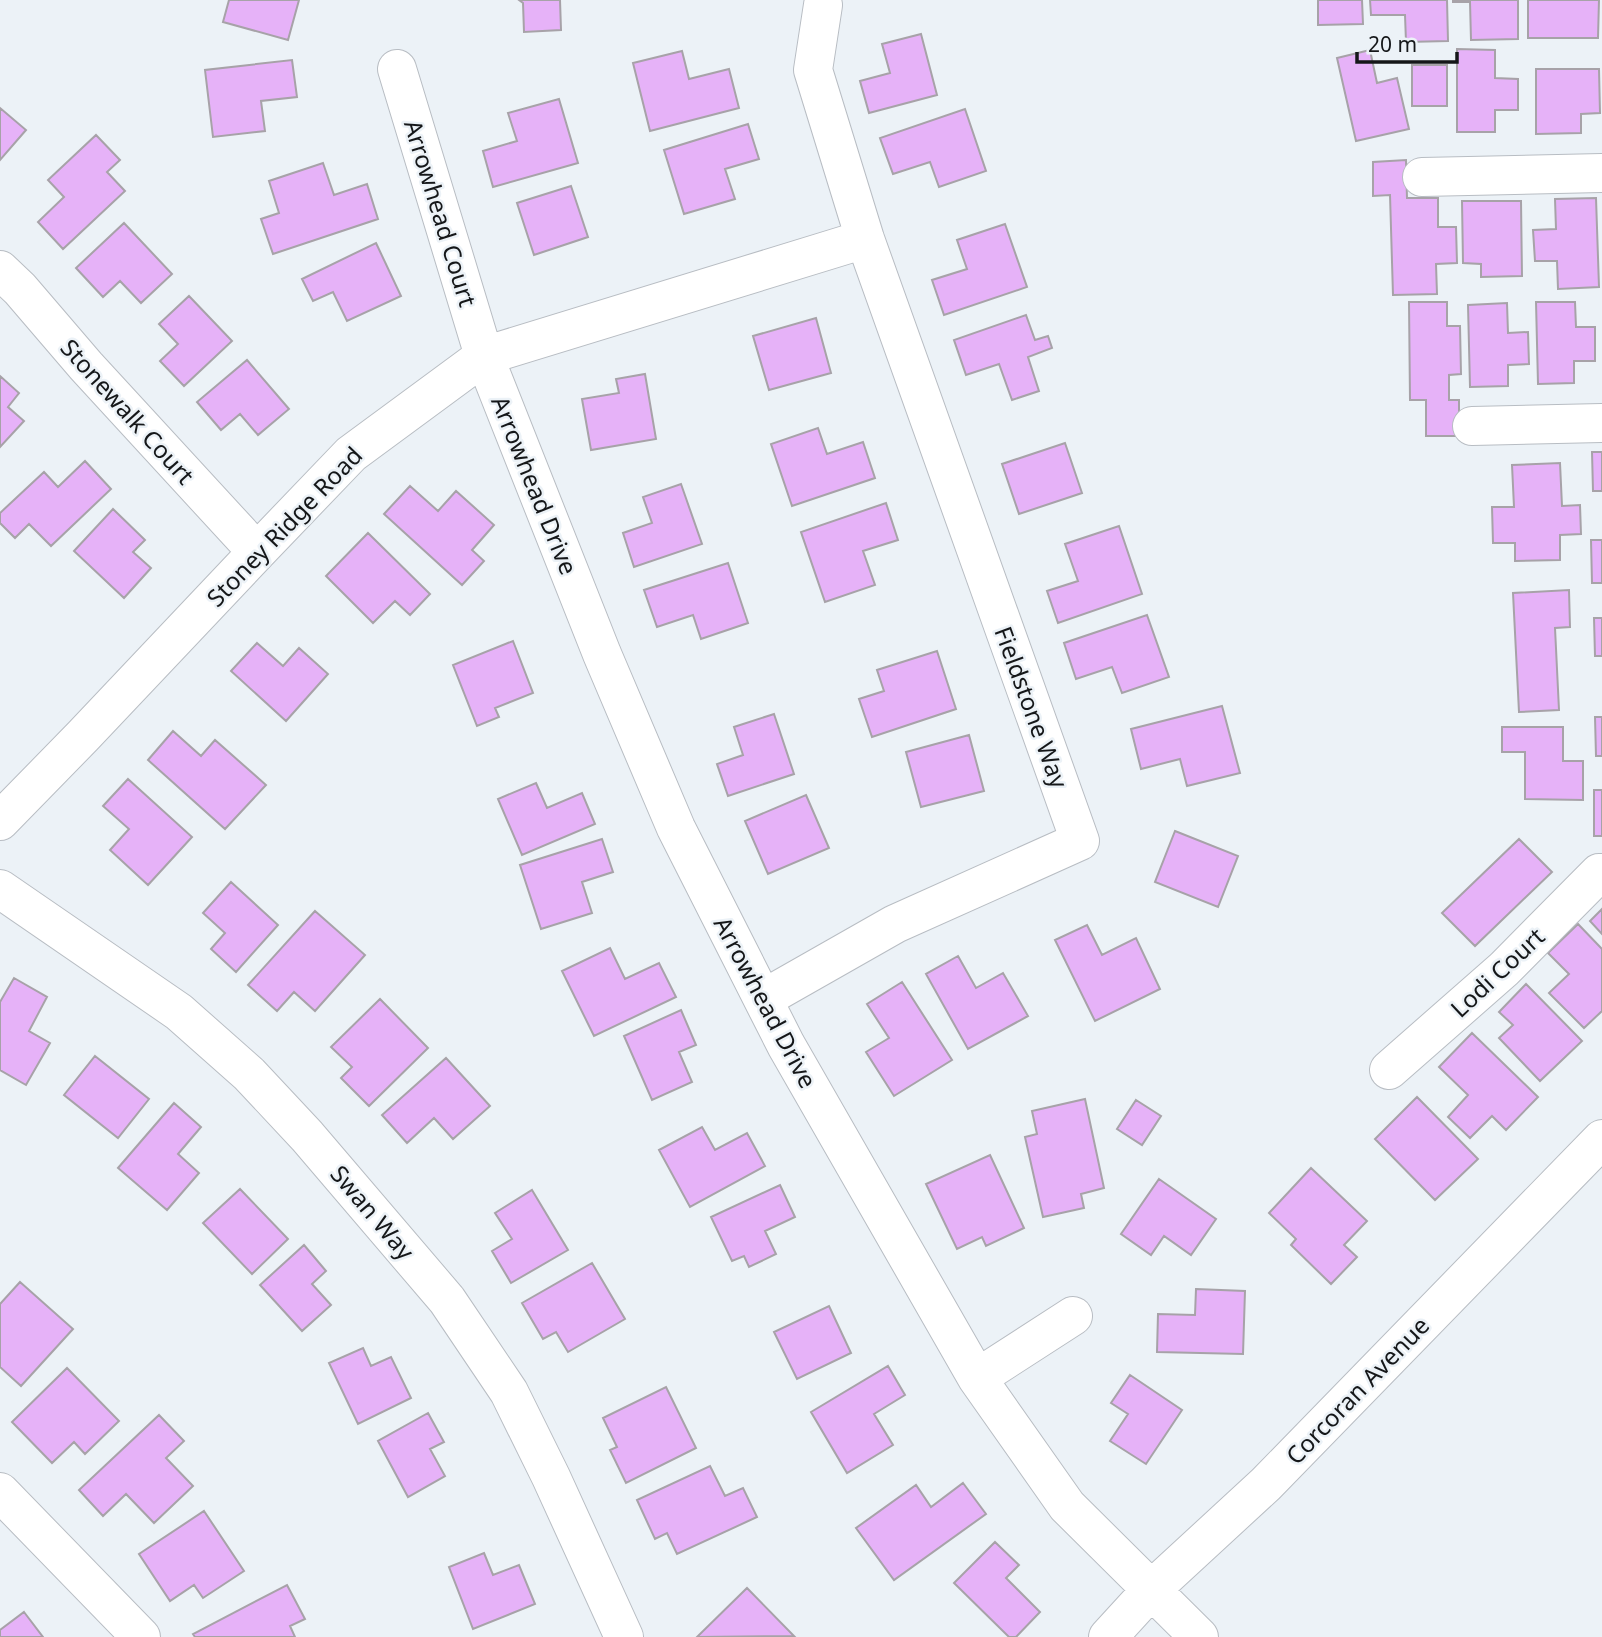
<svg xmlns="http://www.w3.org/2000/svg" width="1602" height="1637" viewBox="0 0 1602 1637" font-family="'Noto Sans',sans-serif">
	<rect width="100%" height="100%" fill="#ecf2f7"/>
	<!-- building -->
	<path fill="#e6b2f8" stroke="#a7a2a8" stroke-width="2" d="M229 0H299L288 40 223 22Z
		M519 0H560L561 30 524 32 523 3Z
		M1318 0H1362L1363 24 1318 25Z
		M1370 0H1447L1448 41 1406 42 1405 15H1371Z
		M1453 0H1518V39L1471 40 1470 2H1453Z
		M1528 0H1599L1598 38H1528Z
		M921 34 937 95 869 113 860 81 890 73 882 44Z
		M1457 49 1495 50V78L1518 79V110H1495V132H1457Z
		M1370 50 1377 83 1397 78 1409 129 1356 141 1337 58Z
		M682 51 689 79 729 69 739 108 650 131 633 63Z
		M292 60 297 97 261 101 265 131 213 137 205 70Z
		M1412 65H1447V106H1412Z
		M1536 69H1599L1600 113 1581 114V133L1536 134Z
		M559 99 578 163 493 187 483 151 517 141 508 113Z
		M0 108 26 130 0 160Z
		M965 109 986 171 939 187 930 162 893 174 880 138Z
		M748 124 759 159 725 169 735 199 684 214 664 150Z
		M96 135 120 160 107 172 125 191 63 249 38 222 64 197 48 180Z
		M1406 160 1407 198H1438V227H1456L1457 263 1436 264 1437 294 1393 295 1390 195 1373 196V162Z
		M323 163 334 195 367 184 378 219 273 254 261 219 279 213 269 181Z
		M571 186 588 237 534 255 517 203Z
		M1596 198 1599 287 1558 289 1557 261H1535L1533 230 1556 229 1555 199Z
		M1462 201H1521L1522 276 1481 277V264L1463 263Z
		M124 223 172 274 141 303 120 281 103 297 76 268Z
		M1005 224 1027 287 944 315 932 280 967 269 957 240Z
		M376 243 401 296 347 321 333 292 313 301 302 279Z
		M189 296 232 341 184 386 160 361 178 344 159 324Z
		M1409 302H1447V326H1460L1461 374 1449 375V400H1459V436H1426V400H1410Z
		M1536 302H1575L1576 327H1595V361H1574V383L1538 384Z
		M1507 303 1508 333 1528 332 1529 364 1508 365V386L1470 387 1468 305Z
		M1026 315 1035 340 1048 336 1052 348 1028 357 1039 391 1012 400 999 364 966 375 954 340Z
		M816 318 831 373 769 390 753 336Z
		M247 360 289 409 258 435 240 414 221 430 197 402Z
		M645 374 656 439 591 450 582 399 619 393 616 379Z
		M0 376 19 393 8 407 24 421 0 447Z
		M818 428 827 454 863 442 875 478 792 506 771 444Z
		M1065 443 1082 493 1019 514 1002 464Z
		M1592 452H1602V491H1593Z
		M85 461 111 489 51 546 29 524 15 538 0 523V513L44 472 58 487Z
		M1560 463 1562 506 1580 505 1581 534 1560 535V560L1515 561V543H1493L1492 507H1514L1512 465Z
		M681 484 702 544 634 567 623 533 652 523 643 497Z
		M410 486 438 511 456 491 494 525 472 550 484 561 462 585 384 514Z
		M886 503 898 540 863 551 875 585 825 602 801 532Z
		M113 509 145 540 133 552 151 568 124 598 74 551Z
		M1119 526 1142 594 1058 623 1047 591 1078 581 1065 544Z
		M368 533 430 594 410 615 395 601 373 623 326 576Z
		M1591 540H1602V583H1592Z
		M728 563 748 623 701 639 693 615 657 627 644 590Z
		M1569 590 1570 627 1555 628 1559 710 1519 712 1513 593Z
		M1147 615 1169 677 1122 693 1112 667 1076 679 1064 643Z
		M1594 618H1602V656H1595Z
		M513 641 533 693 495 708 499 717 477 726 453 665Z
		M257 643 283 666 299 648 328 674 286 721 231 671Z
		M937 651 956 709 872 737 859 699 884 691 877 670Z
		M1222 706 1240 773 1187 786 1180 759 1141 769 1131 729Z
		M774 714 794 774 728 796 717 764 743 755 734 727Z
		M1595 717H1602V756H1596Z
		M1502 727H1563V761H1583V800L1525 799V752H1502Z
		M173 731 201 756 215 740 266 785 225 829 148 760Z
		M969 735 984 791 921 807 906 752Z
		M128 779 192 837 148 885 110 850 129 829 103 806Z
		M536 783 547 808 582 793 595 824 522 855 498 799Z
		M1594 790H1602V836H1594Z
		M806 795 829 848 768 874 745 821Z
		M1175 831 1238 856 1218 907 1155 882Z
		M602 839 613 872 582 882 592 913 541 929 520 865Z
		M1519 839 1552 872 1475 946 1442 913Z
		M231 882 278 925 236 972 211 949 225 933 203 913Z
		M1602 909V934L1590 921Z
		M315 911 365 955 315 1011 294 992 277 1011 248 985Z
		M1578 924 1602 949V1011L1584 1028 1549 993 1569 974 1548 953Z
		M1087 925 1102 955 1136 938 1160 989 1095 1021 1055 940Z
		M610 948 625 979 659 963 676 997 594 1036 562 971Z
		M958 956 976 988 1003 973 1028 1016 968 1049 926 974Z
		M14 978 47 997 29 1031 50 1043 26 1085 0 1070V1002Z
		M902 982 952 1060 894 1096 866 1052 889 1038 867 1004Z
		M1526 984 1582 1041 1540 1081 1499 1038 1513 1025 1499 1012Z
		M380 999 428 1048 369 1106 341 1078 352 1067 331 1047Z
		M681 1010 696 1045 679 1052 692 1082 652 1100 624 1036Z
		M1472 1033 1538 1097 1506 1130 1492 1116 1470 1138 1448 1117 1468 1095 1439 1067Z
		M95 1056 149 1099 118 1138 64 1095Z
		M446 1058 490 1106 453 1139 434 1118 407 1143 382 1115Z
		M1417 1097 1478 1159 1435 1200 1375 1139Z
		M1085 1099 1104 1188 1081 1194 1084 1208 1043 1217 1025 1137 1037 1134 1032 1111Z
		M1136 1100 1161 1116 1142 1145 1117 1129Z
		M174 1103 201 1127 178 1154 199 1173 167 1210 118 1168Z
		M702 1127 715 1150 747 1133 765 1166 690 1207 659 1150Z
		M990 1155 1024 1228 986 1246 982 1237 957 1249 926 1184Z
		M1311 1168 1367 1221 1344 1245 1357 1257 1331 1284 1291 1245 1296 1239 1269 1213Z
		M1159 1179 1216 1219 1191 1255 1164 1236 1151 1255 1121 1234Z
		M780 1185 795 1217 765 1231 776 1254 749 1267 744 1256 732 1261 711 1217Z
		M240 1189 288 1239 252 1274 203 1223Z
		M532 1190 568 1250 511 1283 492 1251 512 1239 495 1213Z
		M304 1245 326 1271 312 1284 331 1305 302 1331 260 1285Z
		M592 1263 625 1319 568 1352 556 1332 543 1339 522 1303Z
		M20 1282 73 1329 21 1386 0 1367V1304Z
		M1196 1289 1245 1291 1243 1354 1157 1352 1158 1314 1195 1315Z
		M829 1306 851 1353 797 1379 774 1332Z
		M363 1348 371 1366 391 1357 411 1398 358 1424 329 1363Z
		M888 1366 905 1395 874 1414 893 1445 847 1473 811 1412Z
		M67 1368 119 1421 85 1454 74 1442 52 1463 12 1422Z
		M1130 1375 1182 1410 1146 1464 1110 1441 1128 1414 1111 1403Z
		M666 1387 696 1448 626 1483 610 1450 617 1447 603 1418Z
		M428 1413 444 1442 430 1449 445 1476 408 1497 378 1441Z
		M159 1415 184 1441 166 1458 193 1486 154 1523 126 1494 103 1516 79 1490Z
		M710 1466 725 1496 743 1488 757 1517 677 1554 667 1533 655 1539 637 1500Z
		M963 1483 986 1514 894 1580 856 1528 916 1485 931 1507Z
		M204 1511 244 1571 203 1598 194 1585 170 1601 139 1554Z
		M995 1542 1019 1565 1006 1578 1040 1612 1016 1637H1009L954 1583Z
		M484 1553 493 1575 519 1565 535 1604 473 1629 449 1567Z
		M287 1585 305 1619 290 1626 295 1637H195L193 1634Z
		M747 1588 794 1636 698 1637H697Z
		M24 1612 43 1637H0V1630Z"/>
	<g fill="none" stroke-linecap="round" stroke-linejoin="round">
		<defs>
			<path id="minor" d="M397 69 484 356 602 654 676 828 786 1045 977 1378 1067 1506 1199 1637
				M1422 177 1602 173
				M0 270 20 289 86 366 257 552
				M1472 426 1602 423
				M0 821 83 736 257 552 351 454 484 356 865 239
				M0 889 179 1012 249 1074 307 1136 447 1300 509 1392 551 1477 624 1637
				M763 999 895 924 1080 841 865 239 813 70 823 5
				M1389 1070 1504 969 1599 873H1602
				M977 1378 1073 1316
				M0 1492 141 1637
				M1108 1637 1151 1590 1266 1484 1602 1139"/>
		</defs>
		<!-- minor casing -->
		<use href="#minor" stroke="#b8bdc3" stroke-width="40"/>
		<!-- minor -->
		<use href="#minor" stroke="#fff" stroke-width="38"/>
	</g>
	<g text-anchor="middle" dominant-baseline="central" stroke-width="5" stroke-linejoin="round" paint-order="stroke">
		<!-- street labels -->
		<g font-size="24" fill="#151719" stroke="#ecf2f7">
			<text transform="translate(441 213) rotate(73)">Arrowhead Court</text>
			<text transform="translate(128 411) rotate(48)">Stonewalk Court</text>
			<text transform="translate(535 485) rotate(68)">Arrowhead Drive</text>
			<text transform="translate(284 526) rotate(-46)">Stoney Ridge Road</text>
			<text transform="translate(1032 707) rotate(70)">Fieldstone Way</text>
			<text transform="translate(1497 972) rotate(-43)">Lodi Court</text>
			<text transform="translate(766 1002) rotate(62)">Arrowhead Drive</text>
			<text transform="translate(373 1212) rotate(50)">Swan Way</text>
			<text transform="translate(1357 1390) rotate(-46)">Corcoran Avenue</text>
		</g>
	</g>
	<!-- scale -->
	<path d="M1357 52v10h100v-10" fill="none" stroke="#151719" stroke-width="3.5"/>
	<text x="1368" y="52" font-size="21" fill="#151719" stroke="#ecf2f7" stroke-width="5" paint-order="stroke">20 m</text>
</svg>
